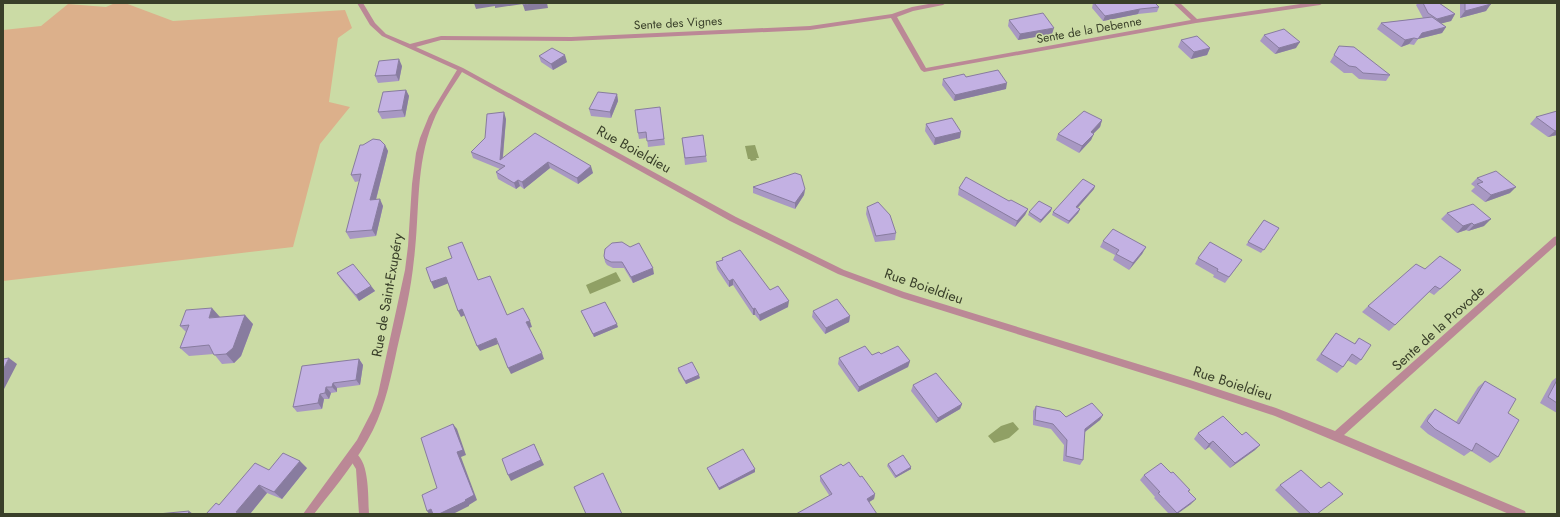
<svg xmlns="http://www.w3.org/2000/svg" width="1560" height="517" viewBox="0 0 1560 517" font-family="Jost,sans-serif">
	<rect width="100%" height="100%" fill="#cbdba5"/>
	<!-- green -->
	<path fill="#dcb08b" d="M115 3H125L173 21 345 10 352 28 338 38 329 102 350 107 320 144 293 247 3 281V30L41 26 68 4 106 7Z"/>
	<!-- water -->
	<path fill="#90a065" d="M755 145 759 158H756L757 160 751 161 750 159H748L745 146Z
		M616 272 621 281 590 294 586 285Z
		M1013 422 1019 429 1009 438 994 443 988 436 1001 426Z"/>
	<g fill="none" stroke-linecap="round" stroke-linejoin="round">
		<!-- lane -->
		<path fill="#bb8896" fill-rule="evenodd" d="M353 452C370 458 368 498 369 514H359L356 469 348 456 350 453Z"/>
		<!-- street -->
		<path fill="#bb8896" fill-rule="evenodd" d="M357 3H363L375 23 386 34 410 44 441 36 571 37 810 26 892 14 912 7 934 3H946L943 5 913 11 897 17 926 68 1191 20 1173 3H1180L1197 19 1307 3H1323L1320 5 1196 23 924 72 921 70 891 18 810 30 571 41 441 40 416 47 463 68 736 217 844 270 904 292 1190 380 1276 408 1335 431 1554 237 1557 236V244L1344 435 1525 511 1526 514H1509L1275 416 1190 388 902 298 838 274 730 221 462 72C452 88 440 104 433 122 415 166 420 214 414 259 411 290 404 319 397 349 391 377 386 403 373 430 358 460 335 487 314 514H303L357 440 372 411 378 394 405 270 408 246 412 184 416 153 420 138 429 116 457 70 382 36 370 25Z"/>
	</g>
	<!-- wall -->
	<path fill="#a898c3" d="M1093 3H1155L1159 7 1157 12 1138 14 1103 21 1092 8Z
		M1418 3H1439L1455 14 1451 21 1441 23 1446 27 1442 33 1418 39 1414 45 1409 44 1401 47 1377 29 1381 23 1423 18 1416 5Z
		M1460 3H1489L1486 11 1460 18Z
		M1009 20 1052 34 1018 40 1008 26Z
		M1264 35 1296 48 1275 54 1260 41Z
		M1181 40 1210 48 1207 55 1191 59 1178 47Z
		M1339 46 1390 75 1386 81 1359 79 1352 73H1344L1330 62Z
		M539 56 567 62 553 70 541 62Z
		M402 66 399 81 378 83 375 76Z
		M966 77 1006 89 954 101 942 85 943 79Z
		M406 90 409 96 405 117 382 119 378 112Z
		M617 94 618 101 611 118 591 116 589 109Z
		M660 107 665 145 648 147 647 138 639 139 638 133Z
		M1557 111V135L1548 137 1530 124 1536 117Z
		M506 119 503 158 535 133 593 173 578 184 550 168 524 189 520 186 516 189 498 179 496 172 500 169 473 158 471 152Z
		M1102 120 1100 127 1093 134 1091 140 1079 153 1056 140 1058 134Z
		M926 124 960 138 934 145 925 131Z
		M682 138 706 156 707 162 685 165Z
		M385 145 388 151 376 200 383 206 376 236 350 239 346 232 360 181 355 182 351 175Z
		M1477 178 1510 193 1485 202 1471 191 1475 187 1471 184Z
		M753 187 805 189 804 195 795 209 753 193Z
		M959 188 1009 201 1028 209 1025 215 1015 227 958 195Z
		M1094 189 1077 208 1080 209 1078 213 1068 224 1052 215 1053 212Z
		M867 207 896 233 895 240 875 242 866 214Z
		M1051 211 1040 223 1028 215 1029 212Z
		M1447 213 1484 226 1468 231 1466 230 1457 233 1441 219Z
		M1264 220 1279 228 1261 253 1246 245Z
		M1103 241 1146 247 1142 254 1129 270 1113 260 1115 255 1100 247Z
		M605 249 654 274 633 283 624 268H613L607 265 605 262 604 256Z
		M722 258 770 290 788 307 760 321 755 315H753L733 285 729 287 717 269 716 262 722 260Z
		M1198 258 1242 260 1225 283 1213 277 1214 275 1195 264Z
		M1425 269 1461 270 1434 295 1429 292 1389 331 1362 312 1368 306Z
		M337 273 371 286 375 291 359 301 341 279Z
		M581 311 618 327 594 337Z
		M813 311 850 316 849 322 825 334 812 317Z
		M220 317 253 324 241 356 234 363 222 364 214 354 189 356 180 348 186 332 180 326Z
		M1336 333 1354 344 1359 338 1361 360 1356 365 1347 360 1343 367 1337 373 1316 360 1331 339Z
		M872 355 910 361 908 367 858 392 838 364 839 358Z
		M359 359 363 365 360 385 337 388V392L331 393 329 399H324L322 409 297 412 293 407Z
		M678 368 700 378 686 384 678 371Z
		M1557 377V413L1540 403 1552 381Z
		M1485 381 1508 413 1498 457 1490 463 1471 451 1464 456 1428 434 1420 427 1428 415 1435 409 1456 422 1478 387Z
		M913 385 962 404 960 409 936 423 911 391Z
		M1036 406 1066 417 1103 415 1100 420 1085 432 1083 460 1080 465 1063 461 1064 445 1051 429 1033 425V411Z
		M1198 433 1242 435 1260 445 1255 450 1230 468 1209 447 1205 450 1194 439Z
		M888 464 911 469 895 478 887 466Z
		M843 466 860 477 875 494 874 499 869 502 829 495 820 481V476Z
		M307 468 282 499 267 493 250 514H206L269 470Z
		M707 468 755 469V472L719 490 708 470Z
		M1144 475 1189 491 1191 504 1177 514H1169L1154 498 1155 497 1140 480Z
		M1280 485 1321 488 1317 514H1300L1275 490Z"/>
	<!-- shaded-wall -->
	<path fill="#887c9f" d="M474 3H523V4L495 8V6L476 9Z
		M534 3H547L548 8 525 11 523 5Z
		M1491 4 1486 11 1460 18 1465 11Z
		M1140 9 1138 14 1103 21 1105 16Z
		M1455 14 1451 21 1432 26 1437 19Z
		M1446 27 1442 33 1418 39 1422 33Z
		M1054 28 1052 34 1018 40 1020 34Z
		M1414 38 1409 44 1401 47 1405 40Z
		M1300 42 1296 48 1275 54 1279 48Z
		M1210 48 1207 55 1191 59 1194 52Z
		M565 55 567 62 553 70 551 64Z
		M399 59 402 66 399 81 396 75Z
		M1007 83 1006 89 954 101 955 95Z
		M406 90 409 96 405 117 402 110Z
		M617 94 618 101 611 118 610 112Z
		M504 112 506 119 502 165 500 160Z
		M1102 120 1100 127 1088 139 1091 132Z
		M1557 130V135L1548 137 1555 131Z
		M961 132 960 138 934 145 935 138Z
		M1094 134 1091 140 1079 153 1082 146Z
		M385 145 388 151 374 207 370 200Z
		M548 162 550 168 524 189 522 182Z
		M591 166 593 173 578 184 577 178Z
		M518 180 520 186 516 189 514 183Z
		M1095 186 1094 189 1075 211 1076 207Z
		M1516 187 1510 193 1485 202 1491 195Z
		M805 189 804 195 795 209V203Z
		M380 199 383 206 376 236 372 230Z
		M1052 208 1051 211 1040 223 1041 220Z
		M1028 209 1025 215 1015 227 1017 221Z
		M1080 209 1078 213 1068 224 1069 221Z
		M1491 219 1484 226 1468 231 1474 225Z
		M1472 223 1466 230 1457 233 1463 226Z
		M1146 247 1142 254 1129 270 1133 263Z
		M653 268 654 274 633 283 631 277Z
		M446 277 449 283 434 289 431 282Z
		M733 279V285L729 287V281Z
		M371 286 375 291 359 301 356 295Z
		M789 301 788 307 760 321 759 315Z
		M212 308 220 317 209 318Z
		M755 308V315H753V309Z
		M462 309 465 315 461 317 458 311Z
		M245 315 253 324 241 356 234 363 226 354Z
		M850 316 849 322 825 334 826 328Z
		M530 321 532 327 529 328 526 322Z
		M617 324 618 327 594 337 593 334Z
		M496 338 498 344 480 351 477 346Z
		M542 353 544 359 511 374 508 368Z
		M9 358 17 364 3 391V370Z
		M359 359 363 365 360 385 356 380Z
		M910 361 908 367 858 392 859 387Z
		M699 375 700 378 686 384 685 381Z
		M333 383 337 388V392L332 387Z
		M326 387 331 393 329 399 325 393Z
		M320 394 324 399 322 409 318 403Z
		M962 404 960 409 936 423 938 418Z
		M1103 415 1100 420 1082 434 1085 429Z
		M453 424 457 429 466 455 461 457 477 500 469 505V506L453 514H439L457 452Z
		M1213 441 1209 447 1205 450 1209 444Z
		M534 444 544 465 511 481 508 475Z
		M1260 445 1255 450 1230 468 1235 463Z
		M300 461 307 468 282 499 274 492Z
		M911 467V469L895 478 896 476Z
		M755 469V472L719 490V488Z
		M259 485 267 493 250 514H238L236 512Z
		M875 494 874 499 866 504 867 499Z
		M1196 499 1191 504 1177 514H1175Z
		M431 509 435 514H429L427 511Z
		M189 511 193 514H188Z"/>
	<!-- building -->
	<path fill="#c3b1e3" stroke="#887c9f" d="M523 3H534L523 5Z
		M1094 3H1155L1159 7 1140 9 1105 16Z
		M1423 3H1439L1455 14 1437 19 1428 13Z
		M1465 3H1489L1491 4 1465 11Z
		M1043 13 1054 28 1020 34 1009 20Z
		M1432 17 1446 27 1422 33 1418 39 1414 38 1405 40 1381 23Z
		M1284 29 1300 42 1279 48 1264 35Z
		M1197 36 1210 48 1194 52 1181 40Z
		M1339 46 1354 47 1390 75 1363 73 1356 67 1349 66 1334 55Z
		M552 48 565 55 551 64 539 56Z
		M399 59 396 75 375 76 379 61Z
		M998 70 1007 83 955 95 943 79 964 74 966 77Z
		M406 90 402 110 378 112 383 92Z
		M598 92 617 94 610 112 589 109Z
		M660 107 664 139 647 141 646 132 638 133 635 110Z
		M1084 111 1102 120 1091 132 1094 134 1082 146 1058 134Z
		M1557 111V130L1555 131 1536 117Z
		M504 112 500 160 535 133 591 166 577 178 548 162 522 182 518 180 514 183 496 172 505 166 471 152 485 138 487 114Z
		M952 118 961 132 935 138 926 124Z
		M703 135 706 156 685 158 682 138Z
		M373 139 380 140 385 145 370 200 380 199 372 230 346 232 361 174 351 175 360 145H363Z
		M1496 171 1516 187 1491 195 1477 184 1483 182 1477 178Z
		M795 173 801 175 805 189 795 203 753 187Z
		M966 177 1009 201 1011 200 1028 209 1017 221 959 188Z
		M1083 179 1095 186 1076 207 1080 209 1069 221 1053 212Z
		M1039 201 1052 208 1041 220 1029 212Z
		M878 202 890 215 896 233 876 236 867 207Z
		M1473 204 1491 219 1474 225 1472 223 1463 226 1447 213Z
		M1264 220 1279 228 1264 250 1248 242Z
		M1113 229 1146 247 1133 263 1116 254 1119 250 1103 241Z
		M462 242 478 280 490 276 507 315 523 308 530 321 526 322 542 353 508 368 496 338 477 346 462 309 458 311 446 277 431 282 426 268 452 258 448 247Z
		M622 242 630 247 639 243 653 268 631 277 622 262H611L605 259 604 256 605 249 612 243Z
		M1210 242 1242 260 1229 277 1217 271 1218 269 1198 258Z
		M740 250 770 290 778 286 789 301 759 315 755 308 753 309 733 279 729 281 716 262 723 260 722 258Z
		M1440 256 1461 270 1440 289 1435 286 1395 325 1368 306 1416 264 1425 269Z
		M353 264 371 286 356 295 337 273Z
		M837 299 850 316 826 328 813 311Z
		M605 302 617 324 593 334 581 311Z
		M212 308 209 318 245 315 233 348 226 354 214 355 209 345 180 348 189 325 180 326 186 310Z
		M1336 333 1355 344 1359 338 1371 345 1361 360 1352 354 1343 367 1321 354Z
		M865 346 872 355 879 352 881 354 898 346 910 361 859 387 839 358Z
		M9 358 3 370V359Z
		M359 359 356 380 333 383 332 387H326L325 393 320 394 318 403 293 407 302 366Z
		M692 362 699 375 685 381 678 368Z
		M936 373 962 404 938 418 913 385Z
		M1557 380V403L1548 397Z
		M1485 381 1516 399 1508 413 1519 420 1498 457 1476 443 1472 451 1435 429 1427 421 1435 409 1459 424Z
		M1092 403 1103 415 1085 429 1083 460 1066 456 1067 440 1053 424 1035 420 1036 406 1060 411 1066 417Z
		M1223 416 1242 435 1246 432 1260 445 1235 463 1213 441 1209 444 1198 433Z
		M453 424 463 450 457 452 474 495 465 500 466 501 439 514H433L431 509 427 511 422 495 437 488 421 438Z
		M534 444 541 460 508 475 502 459Z
		M743 449 755 469 719 488 707 468Z
		M283 453 300 461 274 492 259 485 236 512 240 514H206L216 503 219 505 255 463 269 470Z
		M903 455 911 467 896 476 888 464Z
		M849 462 860 477 862 476 875 494 867 499 877 514H796L832 494 820 476 841 464 843 466Z
		M1161 463 1171 473 1173 472 1190 490 1188 491 1196 499 1177 513 1158 493 1160 492 1144 475Z
		M1301 470 1321 488 1329 482 1343 494 1317 514H1311L1280 485Z
		M603 473 622 514H586L574 487Z
		M189 511 188 514H158Z"/>
	<g text-anchor="middle" dominant-baseline="central" stroke-width="3" stroke-linejoin="round" paint-order="stroke">
		<!-- far-street labels -->
		<g font-size="12" fill="#393f29" stroke="#cbdba5">
			<text transform="translate(678 23) rotate(-3)">Sente des Vignes</text>
			<text transform="translate(1089 30) rotate(-10)">Sente de la Debenne</text>
		</g>
		<!-- street labels -->
		<g font-size="14" fill="#393f29" stroke="#cbdba5">
			<text transform="translate(634 149) rotate(29)">Rue Boieldieu</text>
			<text transform="translate(924 286) rotate(19)">Rue Boieldieu</text>
			<text transform="translate(387 295) rotate(-80)">Rue de Saint-Exupéry</text>
			<text transform="translate(1438 328) rotate(-42)">Sente de la Provode</text>
			<text transform="translate(1233 383) rotate(18)">Rue Boieldieu</text>
		</g>
	</g>
	<!-- border -->
	<rect width="1560" height="517" fill="none" stroke="#393f29" stroke-width="8"/>
</svg>
